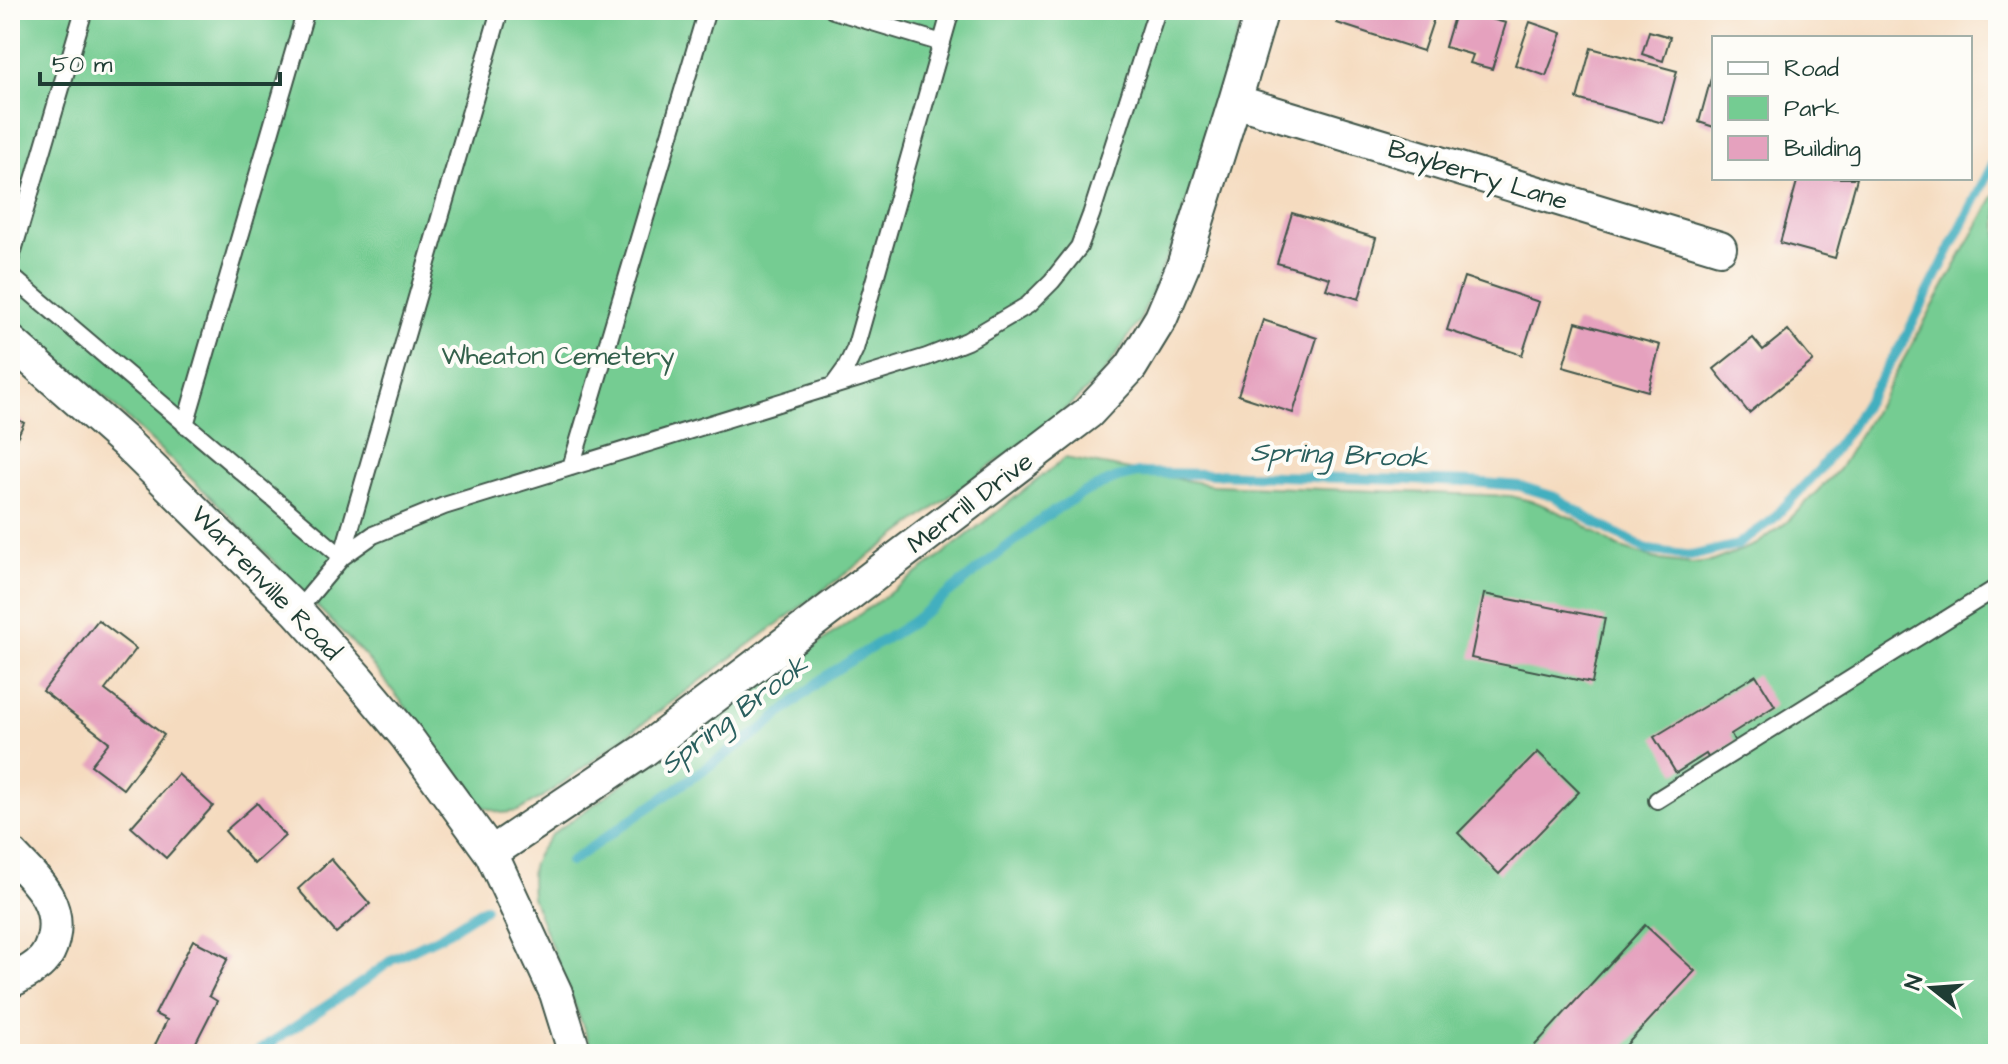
<svg xmlns="http://www.w3.org/2000/svg" width="2008" height="1064" viewBox="0 0 2008 1064" font-family="'Architects Daughter',sans-serif">
	<rect width="100%" height="100%" fill="#fdfcf7"/>
	<filter id="ink" filterUnits="userSpaceOnUse"><feTurbulence type="fractalNoise" baseFrequency=".0125" numOctaves="2"/><feDisplacementMap in="SourceGraphic" scale="16" xChannelSelector="R" yChannelSelector="G"/><feConvolveMatrix kernelMatrix="1 2 1 2 8 2 1 2 1" color-interpolation-filters="sRGB"/></filter>
	<filter id="wash" filterUnits="userSpaceOnUse"><feTurbulence type="fractalNoise" baseFrequency=".006" numOctaves="4" result="noise"/><feDisplacementMap in="SourceGraphic" scale="32" xChannelSelector="R" yChannelSelector="G"/><feGaussianBlur stdDeviation="1.8" result="paint"/><feColorMatrix in="noise" values="0 0 0 0 0 0 0 0 0 0 0 0 0 0 0 0 0 1.4 0 .05"/><feComposite in="paint" operator="in"/></filter>
	<g filter="url(#wash)">
		<rect width="100%" height="100%" fill="#f5dbbf"/>
		<!-- green -->
		<path fill="#74cc92" stroke="#4a8463" stroke-width="2" d="M10 10H1245L1206 145 1175 238 1140 320 1101 377 1053 420 549 793 518 811 502 813 483 807 470 796 427 734 365 656 218 504 99 392 10 318Z
			M1998 189V1054H594L532 897C529 864 531 862 551 835L937 559 1065 458 1212 485 1511 496 1538 503 1576 520 1618 547 1660 560 1692 564 1710 562 1757 544 1787 522 1839 469 1886 391Z"/>
		<g fill="none" stroke-linecap="round" stroke-linejoin="round">
			<!-- stream -->
			<path stroke="#42afbf" stroke-width="10" d="M570 862 764 728 823 678 911 623 1046 516 1085 492 1117 478 1138 473 1212 474 1471 482 1520 486 1555 497 1596 523 1648 550 1691 556 1737 545 1770 522 1819 470 1850 428 1903 342 1998 154
				M254 1054 364 981 393 959 441 936 485 908"/>
		</g>
		<g id="blocks">
			<!-- building -->
			<path fill="#e5a1be" d="M1341 10H1428L1436 12 1423 51 1337 23Z
				M1456 10 1506 23 1492 69 1470 63 1473 55 1445 47Z
				M1530 22 1562 33 1546 76 1515 65Z
				M1649 31 1670 37 1663 61 1642 54Z
				M1591 48 1677 71 1663 123 1577 99Z
				M1713 71H1714V127L1699 122Z
				M1798 178H1857L1835 258 1780 243Z
				M1292 213 1376 238 1359 299 1326 289 1330 278 1277 263Z
				M1464 277 1539 302 1522 355 1447 330Z
				M1263 320 1317 338 1293 413 1238 395Z
				M1576 322 1660 345 1648 391 1563 367Z
				M1788 330 1813 361 1749 413 1714 369 1753 338 1763 350Z
				M10 415 24 423 10 452Z
				M1484 594 1605 618 1592 683 1471 658Z
				M98 620 136 649 105 690 164 735 123 789 91 765 109 742 43 691Z
				M1756 675 1775 706 1731 734 1735 742 1709 759 1706 754 1676 773 1654 737Z
				M1538 752 1579 792 1499 874 1458 833Z
				M178 774 213 806 166 858 131 827Z
				M257 803 285 836 254 864 225 831Z
				M331 859 370 904 336 933 298 889Z
				M1645 925 1695 971 1618 1054H1527Z
				M193 940 228 958 209 996 217 1001 190 1054H168L154 1047 167 1020 155 1014Z"/>
		</g>
	</g>
	<g filter="url(#ink)">
		<use href="#blocks" fill-opacity="0" stroke="#3f5549" stroke-width="2"/>
		<g fill="none" stroke-linecap="round" stroke-linejoin="round">
			<defs>
				<path id="lane" d="M833 10 942 43
					M10 261 84 10
					M10 275 342 557 500 10
					M833 386 846 368 855 349 951 10
					M185 425 306 10
					M571 467 707 10
					M297 611 342 557 373 535 444 506 927 357 967 341 1028 305 1052 281 1079 247 1091 215 1157 10
					M1657 800 1998 587"/>
				<path id="street" d="M1235 101 1720 248
					M10 341 125 442 297 611 359 680 406 736 491 853 556 993 575 1054
					M10 853C34 879 62 901 53 939 51 948 48 955 42 961 34 970 20 976 10 982
					M491 853 643 751 1088 413 1131 367 1161 318 1183 266 1235 101 1262 10"/>
			</defs>
			<!-- lane casing -->
			<use href="#lane" stroke="#3f5549" stroke-width="20"/>
			<!-- street casing -->
			<use href="#street" stroke="#3f5549" stroke-width="36"/>
			<!-- lane -->
			<use href="#lane" stroke="#fff" stroke-width="16"/>
			<!-- street -->
			<use href="#street" stroke="#fff" stroke-width="32"/>
		</g>
	</g>
	<g text-anchor="middle" dominant-baseline="central" stroke-width="8" stroke-linejoin="round" paint-order="stroke">
		<!-- street labels -->
		<g font-size="26" fill="#1f3d34" stroke="#fdfcf7">
			<text transform="translate(1478 175) rotate(17)">Bayberry Lane</text>
			<text transform="translate(970 503) rotate(-37)">Merrill Drive</text>
			<text transform="translate(266 583) rotate(46)">Warrenville Road</text>
		</g>
		<!-- park labels -->
		<g font-size="26" fill="#34614c" stroke="#fdfcf7">
			<text x="558" y="356">Wheaton Cemetery</text>
		</g>
		<!-- water labels -->
		<g font-size="28" font-style="italic" fill="#2a5f5e" stroke="#fdfcf7">
			<text transform="translate(1339 455) rotate(2)">Spring Brook</text>
			<text transform="translate(734 715) rotate(-37)">Spring Brook</text>
		</g>
	</g>
	<!-- margin -->
	<rect width="2008" height="1064" fill="none" stroke="#fdfcf7" stroke-width="40"/>
	<!-- legend -->
	<rect x="1712" y="36" width="260" height="144" fill="#fdfcf7" stroke="#a4b0a9" stroke-width="2"/>
	<rect x="1728" y="62" width="40" height="12" fill="#ffffff" stroke="#a4b0a9" stroke-width="2"/>
	<text x="1784" y="76" font-size="24" fill="#1f3d34">Road</text>
	<rect x="1728" y="96" width="40" height="24" fill="#74cc92" stroke="#a4b0a9" stroke-width="2"/>
	<text x="1784" y="116" font-size="24" fill="#1f3d34">Park</text>
	<rect x="1728" y="136" width="40" height="24" fill="#e5a1be" stroke="#a4b0a9" stroke-width="2"/>
	<text x="1784" y="156" font-size="24" fill="#1f3d34">Building</text>
	<!-- north arrow -->
	<g transform="translate(1932 988) rotate(287)" stroke="#fdfcf7" stroke-width="6" paint-order="stroke">
	<path d="M0-6L14 30L0 20L-14 30Z" fill="#1f3d34"/>
	<text y="-12" font-size="22" font-weight="bold" text-anchor="middle" fill="#1f3d34">N</text>
	</g>
	<!-- scale -->
	<path d="M40 72v12h240v-12" fill="none" stroke="#1f3d34" stroke-width="4"/>
	<text x="52" y="72" font-size="24" fill="#1f3d34" stroke="#fdfcf7" stroke-width="6" paint-order="stroke">50 m</text>
</svg>
